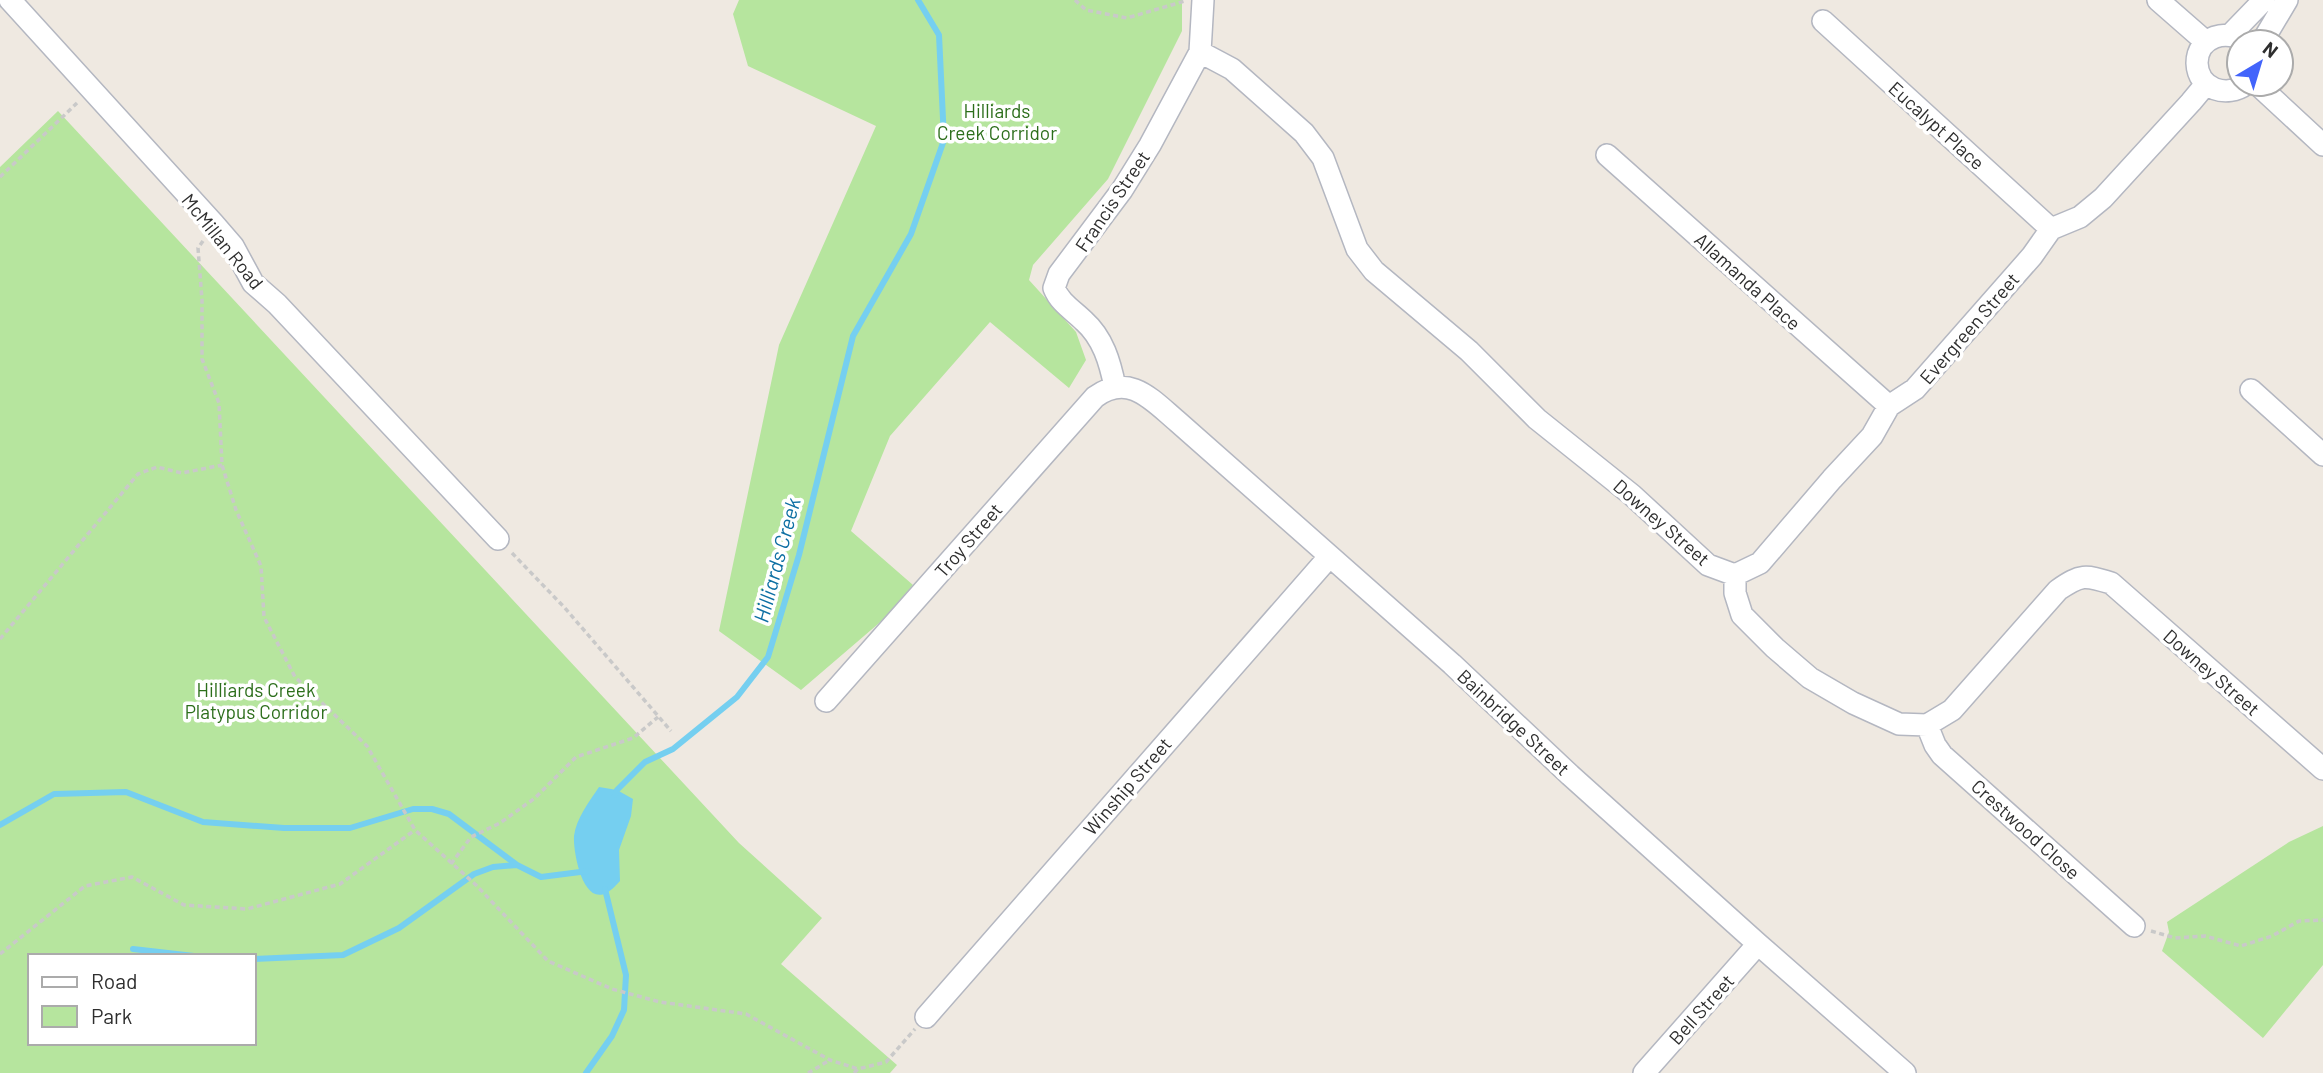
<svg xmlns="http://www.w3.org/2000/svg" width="2323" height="1073" viewBox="0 0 2323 1073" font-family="Barlow,sans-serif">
	<rect width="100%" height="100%" fill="#efe9e1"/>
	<!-- green -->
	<path fill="#b6e59e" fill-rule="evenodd" d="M739 0H1182V31L1108 179 1033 265 1029 280 1076 332 1086 360 1069 388 990 322 890 436 851 531 913 585 885 618 801 690 719 631 779 345 876 126 748 66 733 14Z
		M58 111 739 843 822 918 781 964 897 1065 890 1073H0V167ZM30 956H254V1043H30Z
		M2323 826V965L2263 1038 2162 951 2169 932 2167 922 2289 842Z"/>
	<!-- water -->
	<path fill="#75cff0" d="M599 787 617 790 633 799 631 816 619 850 620 881C617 884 612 890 608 892 583 908 573 852 574 836 576 819 589 802 599 787Z"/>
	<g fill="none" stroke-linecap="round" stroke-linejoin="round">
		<!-- stream -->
		<path stroke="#75cff0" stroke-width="6" d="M615 795 617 790 645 762 673 749 737 697 768 657 799 555 853 336 911 234 944 140 939 35 918 0
			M0 825 54 794 126 792 203 822 284 828H350L413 809H432L449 814 517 865
			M133 949 194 956
			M254 959 343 955 399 928 474 874 493 867 517 865 541 877 588 871
			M586 1073 612 1036 624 1010 626 975 605 889"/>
		<defs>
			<path id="minor" d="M10 0 214 224 233 246 253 283 277 304 498 539
				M2158 0 2206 42
				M1823 21 2051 229
				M2231 34 2264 0
				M2262 42 2287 0
				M1200 52 1232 69 1304 133 1323 158 1357 249 1374 271 1469 351 1537 419 1632 495 1708 565 1735 575V593L1742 615 1775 648 1810 678 1853 703 1899 724 1927 725 1952 710 2058 590C2081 574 2085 575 2111 583L2323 769
				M2246 84C2227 98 2198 90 2197 63 2197 36 2228 28 2246 42
				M2257 84 2323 145
				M1607 155 1889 406
				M1115 387C1110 362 1103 338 1084 321 1073 310 1060 303 1054 288L1059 274 1122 190 1150 145 1200 52 1203 0
				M2251 390 2323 455
				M1735 575 1760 563 1832 479 1872 436 1889 406 1915 389 2032 256 2051 229 2080 217 2103 198 2191 102 2206 84
				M826 701 1095 397C1129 372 1152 400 1178 422L1452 664 1570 775 1758 944 1905 1073
				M1927 725 1935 745 1942 755 2134 926
				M926 1017 1329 557
				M1644 1073 1758 944"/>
		</defs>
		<!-- minor casing -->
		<use href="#minor" stroke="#b4b7c1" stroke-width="24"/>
		<!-- path -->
		<path stroke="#c9c9c9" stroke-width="3.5" stroke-dasharray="5 3.5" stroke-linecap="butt" d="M1075 0 1086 10 1127 18 1185 1
			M0 177 77 103
			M203 241 198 248 202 300V359L219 403 222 465 236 510 261 566 264 617 295 677 367 746 415 830 476 885 548 961 612 989 660 1002 746 1014 830 1060 858 1069
			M512 553 564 607 671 731
			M0 639 138 474 157 467 182 473 222 465
			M451 864 471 837 500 823 535 798 576 757 633 738 658 717
			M2151 931 2175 938 2205 936 2241 946 2272 936 2299 921 2323 920
			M0 954 85 886 132 877 184 905 247 909 340 884 415 830
			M808 1073 830 1060
			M854 1073 858 1069 886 1062 915 1029"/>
		<!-- minor -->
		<use href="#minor" stroke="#fff" stroke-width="21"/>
	</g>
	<g text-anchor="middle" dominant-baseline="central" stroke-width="7" stroke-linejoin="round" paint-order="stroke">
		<!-- park labels -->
		<g font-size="19" fill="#2c6e1b" stroke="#fff">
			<text x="997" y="110">Hilliards<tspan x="997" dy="22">Creek Corridor</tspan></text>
			<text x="256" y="689">Hilliards Creek<tspan x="256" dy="22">Platypus Corridor</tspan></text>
		</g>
		<!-- street labels -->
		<g font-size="19" fill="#2e2e2e" stroke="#fff">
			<text transform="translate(1937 125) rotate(42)">Eucalypt Place</text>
			<text transform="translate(1112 201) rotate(-56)">Francis Street</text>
			<text transform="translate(223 241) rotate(51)">McMillan Road</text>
			<text transform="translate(1748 281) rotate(42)">Allamanda Place</text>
			<text transform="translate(1969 328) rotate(-49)">Evergreen Street</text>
			<text transform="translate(1662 522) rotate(41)">Downey Street</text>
			<text transform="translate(968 540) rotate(-49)">Troy Street</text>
			<text transform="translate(2212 672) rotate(41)">Downey Street</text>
			<text transform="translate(1514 722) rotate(43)">Bainbridge Street</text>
			<text transform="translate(1127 786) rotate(-49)">Winship Street</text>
			<text transform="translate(2026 829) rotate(42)">Crestwood Close</text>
			<text transform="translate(1701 1009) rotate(-48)">Bell Street</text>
		</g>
		<!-- water labels -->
		<g font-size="21" font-style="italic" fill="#0d6fa3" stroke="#fff">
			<text transform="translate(776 560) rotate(-75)">Hilliards Creek</text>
		</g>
	</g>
	<!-- legend -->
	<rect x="28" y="954" width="228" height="91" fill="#ffffff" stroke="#ababab" stroke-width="2"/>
	<rect x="42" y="977" width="35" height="10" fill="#ffffff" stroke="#ababab" stroke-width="2"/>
	<text x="91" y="989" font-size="21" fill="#2e2e2e">Road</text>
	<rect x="42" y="1006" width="35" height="21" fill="#b6e59e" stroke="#ababab" stroke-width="2"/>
	<text x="91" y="1024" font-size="21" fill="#2e2e2e">Park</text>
	<!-- north arrow -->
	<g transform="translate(2260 63) rotate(38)"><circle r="33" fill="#ffffff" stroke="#ababab" stroke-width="2"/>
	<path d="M0-5L12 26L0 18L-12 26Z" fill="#4264fb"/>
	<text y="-10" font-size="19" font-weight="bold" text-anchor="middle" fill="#2e2e2e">N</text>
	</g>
</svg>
